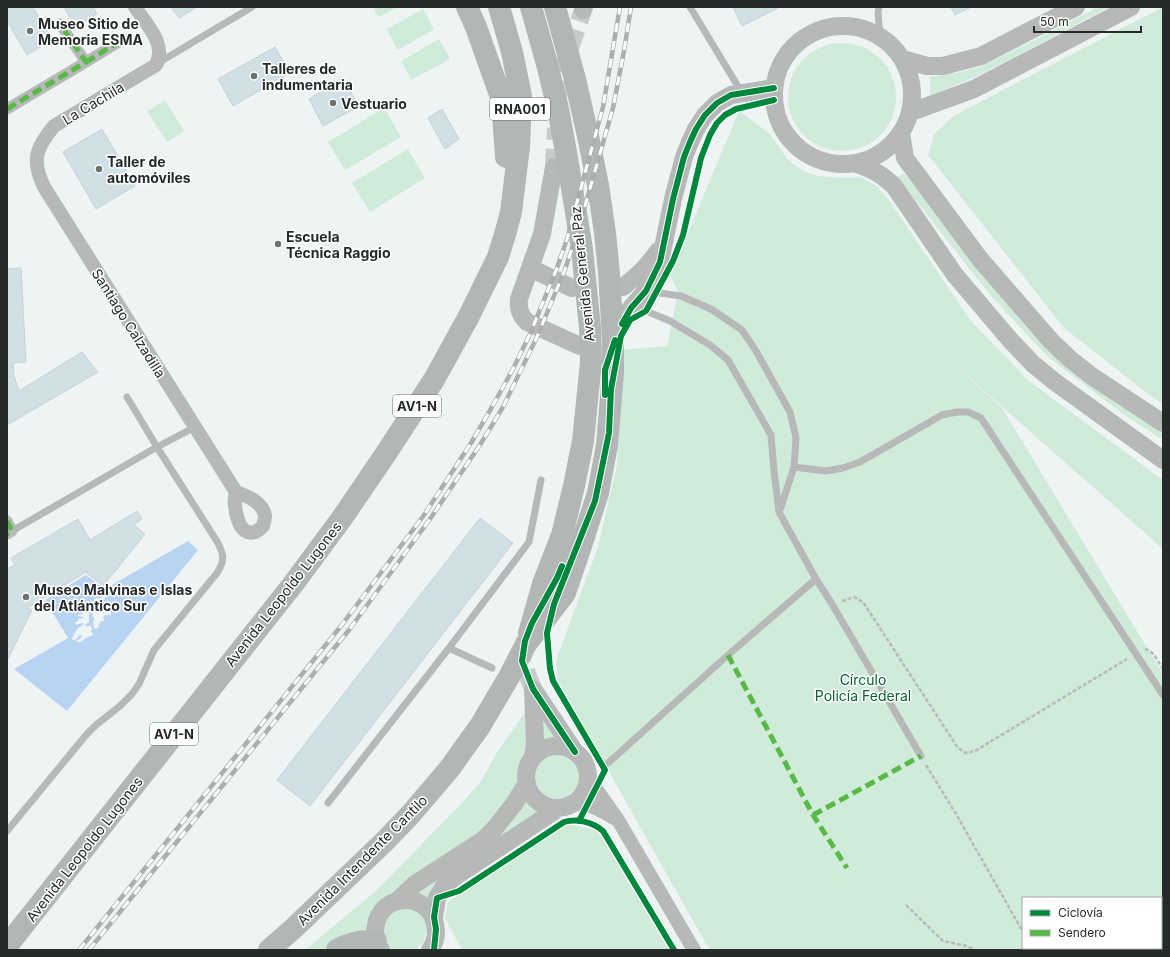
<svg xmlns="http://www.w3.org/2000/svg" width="1170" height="957" viewBox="0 0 1170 957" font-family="Inter,sans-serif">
	<rect width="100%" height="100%" fill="#eef4f4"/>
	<!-- green -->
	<path fill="#d0ebda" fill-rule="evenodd" d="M373 7H399L378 17Z
		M1098 7H1109L1015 57 964 82 930 95V77L961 72 980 67 1031 42Z
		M1163 7V404L1152 397 1064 328 928 155 934 134 955 115Z
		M423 9 434 30 397 50 387 29Z
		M439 39 450 59 411 80 401 61Z
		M788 97a54 54 0 1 1 108 0a54 54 0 1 1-108 0Z
		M165 100 184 131 167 142 147 111Z
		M384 108 401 137 345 170 328 142Z
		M739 111 769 133 788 160 803 171 818 176 844 178 860 177 875 185 886 196 971 321 1029 381 1163 480V549L946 357 1002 408 1163 674V950H710L688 912 558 681 556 660 598 547 617 465 622 350 667 346 678 292 670 276ZM1023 898H1161V948H1023Z
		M408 149 425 178 370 212 352 183Z
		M904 173 1025 324 1094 385 1163 433V440L1123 414 1048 357 991 296 897 177Z
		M537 707 559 738 549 739 540 744Z
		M526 711 527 752 524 768 514 796 498 817 440 863 383 899 373 908 366 922V932L349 936 326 950H305L377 890 461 804 481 781 499 749Z
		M551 750 562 752 571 756 578 764 581 776 578 786 566 797 558 799 543 796 536 789 532 783 533 770 542 756Z
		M526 796 534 806 543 811 431 899 415 894Z
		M566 824 597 830 669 950H462L445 918 448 902Z
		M401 906 414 909 424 918 427 930 423 943 415 950H394L388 947 381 936 389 911Z"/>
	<!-- water -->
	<path fill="#b9d3f3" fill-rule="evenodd" d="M188 541 198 550 67 711 14 669 68 638 45 600 86 575 105 589ZM103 596H105V598L102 601V603L100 604 99 606 105 607 106 608 102 611 103 613 107 611 111 613V615H105L103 617 104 619V621L100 622 98 628 94 629 93 621 95 619 92 616 93 614 91 612 92 610 97 606 92 604 95 602 94 599 96 598 101 599ZM82 609 88 610V612L89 613V622L85 625 86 626H91L92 629 91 632H92L93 635 84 639 81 642H77L76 641 81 638 82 636 80 635 75 640H73L72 638C76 632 76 628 83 625V623L76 625 75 622 78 621V619L84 618 83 617 77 616 78 615 83 614 82 612 78 611 79 610Z"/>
	<!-- building -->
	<path fill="#d1e0e5" stroke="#ccd1d2" d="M7 7H33L52 40 27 55 7 21Z
		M64 7H93L97 14 75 27Z
		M171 7H197L179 18Z
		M733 7H780L742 26Z
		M951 7H971L955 15Z
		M275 47 290 73 233 106 218 79Z
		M342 78 359 106 323 126 309 99Z
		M442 109 459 139 445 149 428 118Z
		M102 129 135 186 96 209 63 152Z
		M21 268 26 362 13 363 14 376 19 391 82 352 98 372 7 425V269Z
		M137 511 142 519 134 525 145 534 103 586 86 572 27 608 32 610 7 661V569L15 565 11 558 78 519 90 540Z
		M480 518 513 543 310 806 277 780Z"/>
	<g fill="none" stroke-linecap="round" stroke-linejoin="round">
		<!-- tertiary-tunnel -->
		<path stroke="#c6cccc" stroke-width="18" stroke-dasharray="18 9" stroke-linecap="butt" d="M558 99 559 81 583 10
			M554 167 556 128
			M613 344 618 329 631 308
			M551 588 557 578 576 533
			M524 645 522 661 533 689"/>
		<!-- path -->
		<path stroke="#b8bbbb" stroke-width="2.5" stroke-dasharray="4 2" stroke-linecap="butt" d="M842 601 854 597 863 602 958 748 966 753 975 751 1127 659
			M1145 649C1154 651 1158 662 1163 669
			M926 765 956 814 1023 932
			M906 905 943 941 967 946 975 950
			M1033 948 1035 950
			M1111 950 1113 948"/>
		<!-- service -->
		<path stroke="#b7b8b8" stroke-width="7" d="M690 7 742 93
			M879 7 878 13 880 36
			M158 63 252 7
			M646 291 681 296 711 309 742 330 756 351 790 412 796 438 794 467 780 510
			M633 308 646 311 670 321 710 345 728 360 771 435 774 471 779 512 816 579 832 604 921 756
			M127 397 157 447 195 427
			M794 467 826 471 843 468 860 462 942 415 957 412H968L981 418 1163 695
			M449 648 529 542 541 480
			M608 763 728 655 816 579
			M328 803 449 648 492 668
			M7 831 86 735 96 725 120 706 132 694 139 684 154 650 217 573C225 561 224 555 218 543L157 447 12 531"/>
		<!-- pedestrian -->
		<path stroke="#b7b8b8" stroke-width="11" d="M86 62 117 43
			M7 109 86 62 60 24
			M7 521 12 531 7 534"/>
		<!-- minor -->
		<path stroke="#b7b8b8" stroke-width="14" d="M135 7C146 24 167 44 156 65L54 126C36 148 31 160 44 187L236 492C247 496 263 502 265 516 265 519 264 523 263 526 261 528 258 531 255 532 240 537 236 515 235 505 234 501 235 496 236 492
			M587 776 618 820 694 950
			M571 804C591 803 599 810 616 819"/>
		<!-- tertiary -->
		<path stroke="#b7b8b8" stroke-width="18" d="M583 10 584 7
			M774 95a69 69 0 1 1 138 0a69 69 0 1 1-138 0Z
			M906 60 927 66H943L981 56 1076 7
			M911 112 974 89 1131 7
			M901 133 905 158 980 259 1051 341 1070 359 1093 377 1163 423
			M857 164C874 170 881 174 894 186L955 275 1011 341 1033 364 1055 382 1163 460
			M554 167 542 234 519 299C518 309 520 315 527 322L580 346
			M530 268 572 288
			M623 287C638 275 647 267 658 251
			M631 308 646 291 660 262 673 199 684 157 690 142 696 129 705 115 717 103 731 95 774 88
			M533 689 575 752
			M533 690 535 743 533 757
			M526 777a31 31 0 1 1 62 0a31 31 0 1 1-62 0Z
			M397 901 415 884 483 840 495 828 514 804 527 783
			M434 917 437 898 444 886 456 876 559 808
			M381 950C369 933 376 906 398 901 415 897 432 907 435 924 437 934 436 941 430 950"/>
		<!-- motorway -->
		<path stroke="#b2b6b6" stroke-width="22" d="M467 7 476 27 502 100 506 157
			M529 633 543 584 562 535 574 486 583 441 591 362 590 328 582 249 566 152 558 109 547 64 531 7
			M7 946 294 583 342 518 387 452 435 378 469 316 498 257 506 231 511 212 519 147 521 96 512 52 499 7
			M269 950 294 928 384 842 410 815 450 768 480 726 509 677 526 644 565 593 580 549 598 493 607 445 613 373V339L609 273 605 233 598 185 588 136 575 79 555 7
			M337 950C349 943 362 940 376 941"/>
		<defs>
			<path id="rail" d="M79 950 341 626 424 515 471 443 492 407 513 369 530 334 557 268 567 239 603 107 620 7
				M89 950 349 630 430 519 480 445 503 407 537 337 564 272 577 234 613 108 624 51 631 7"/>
		</defs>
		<!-- rail casing -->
		<use href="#rail" stroke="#adafaf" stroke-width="4.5"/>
		<!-- rail -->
		<use href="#rail" stroke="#fff" stroke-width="3" stroke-dasharray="9" stroke-linecap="butt"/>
		<!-- quiet -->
		<path stroke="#58b947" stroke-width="5" stroke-dasharray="10 5" stroke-linecap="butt" d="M86 62 117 43
			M7 109 86 62 60 24
			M7 521 12 531 7 534
			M728 655 813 815 847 868
			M813 815 921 756"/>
		<defs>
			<path id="cycleway" d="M622 324 631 308 646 291 660 262 673 199 684 157 690 142 696 129 705 115 717 103 731 95 774 88
				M605 395V370L615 340
				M562 566 557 578 532 623 525 641 522 661 533 689 575 752
				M579 821 605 770 553 681 550 669 547 633 554 604 595 501 609 433 611 389 621 336 630 320 646 311 673 261 683 235 701 158 710 135 717 123 725 115 736 109 774 100
				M434 950 436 929 434 917 437 898 459 891 564 822C576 818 593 822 603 831L674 950"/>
		</defs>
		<!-- cycleway casing -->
		<use href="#cycleway" stroke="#fff" stroke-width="8"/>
		<!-- cycleway -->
		<use href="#cycleway" stroke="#00873e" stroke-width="6"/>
	</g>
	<!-- markers -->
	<g fill="#6c7171" stroke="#fff" stroke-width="1.5">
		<circle cx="30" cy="31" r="4"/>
		<circle cx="254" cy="76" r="4"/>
		<circle cx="333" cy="103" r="4"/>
		<circle cx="99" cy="169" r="4"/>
		<circle cx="278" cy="244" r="4"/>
		<circle cx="26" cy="597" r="4"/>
	</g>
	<g text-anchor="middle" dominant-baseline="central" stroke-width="3" stroke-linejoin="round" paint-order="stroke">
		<!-- shield labels -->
		<g fill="#fff" stroke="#676a6b" stroke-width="1">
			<rect x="490" y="98" width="60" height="22" rx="3"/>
			<rect x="393" y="395" width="48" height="22" rx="3"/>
			<rect x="150" y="723" width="48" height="22" rx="3"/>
		</g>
		<g font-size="13" font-weight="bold" fill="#262a2b">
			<text x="520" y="109">RNA001</text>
			<text x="417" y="406">AV1-N</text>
			<text x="174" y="734">AV1-N</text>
		</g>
		<!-- poi labels -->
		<g font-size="14" font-weight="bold" fill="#262a2b" stroke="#fff" text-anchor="start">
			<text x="38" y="23">Museo Sitio de<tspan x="38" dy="16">Memoria ESMA</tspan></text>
			<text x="262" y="68">Talleres de<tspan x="262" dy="16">indumentaria</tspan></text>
			<text x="341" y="103">Vestuario</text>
			<text x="107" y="161">Taller de<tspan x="107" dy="16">automóviles</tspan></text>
			<text x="286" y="236">Escuela<tspan x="286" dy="16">Técnica Raggio</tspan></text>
			<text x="34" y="589">Museo Malvinas e Islas<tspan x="34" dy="16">del Atlántico Sur</tspan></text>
		</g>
		<!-- street labels -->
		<g font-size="14" fill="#262a2b" stroke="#fff">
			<text transform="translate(93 103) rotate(-31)">La Cachila</text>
			<text transform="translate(582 274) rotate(-96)">Avenida General Paz</text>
			<text transform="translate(129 323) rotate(58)">Santiago Calzadilla</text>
			<text transform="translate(283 594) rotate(-52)">Avenida Leopoldo Lugones</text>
			<text transform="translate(84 849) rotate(-52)">Avenida Leopoldo Lugones</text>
			<text transform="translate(362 860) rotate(-45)">Avenida Intendente Cantilo</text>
		</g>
		<!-- park labels -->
		<g font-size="14" fill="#086136" stroke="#fff">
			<text x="863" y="679">Círculo<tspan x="863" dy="16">Policía Federal</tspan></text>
		</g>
	</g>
	<!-- border -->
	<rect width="1170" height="957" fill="none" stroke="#262a2b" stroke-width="16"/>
	<!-- legend -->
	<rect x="1022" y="897" width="140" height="52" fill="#ffffff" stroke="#a8aaaa"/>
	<rect x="1030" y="910" width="20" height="6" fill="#00873e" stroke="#a8aaaa"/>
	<text x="1058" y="917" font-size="12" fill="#262a2b">Ciclovía</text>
	<rect x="1030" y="930" width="20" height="6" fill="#58b947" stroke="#a8aaaa"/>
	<text x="1058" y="937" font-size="12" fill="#262a2b">Sendero</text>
	<!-- scale -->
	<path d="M1034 26v6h107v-6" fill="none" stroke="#262a2b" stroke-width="2"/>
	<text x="1040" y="26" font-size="12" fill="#262a2b" stroke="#ffffff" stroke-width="3" paint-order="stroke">50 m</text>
</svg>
